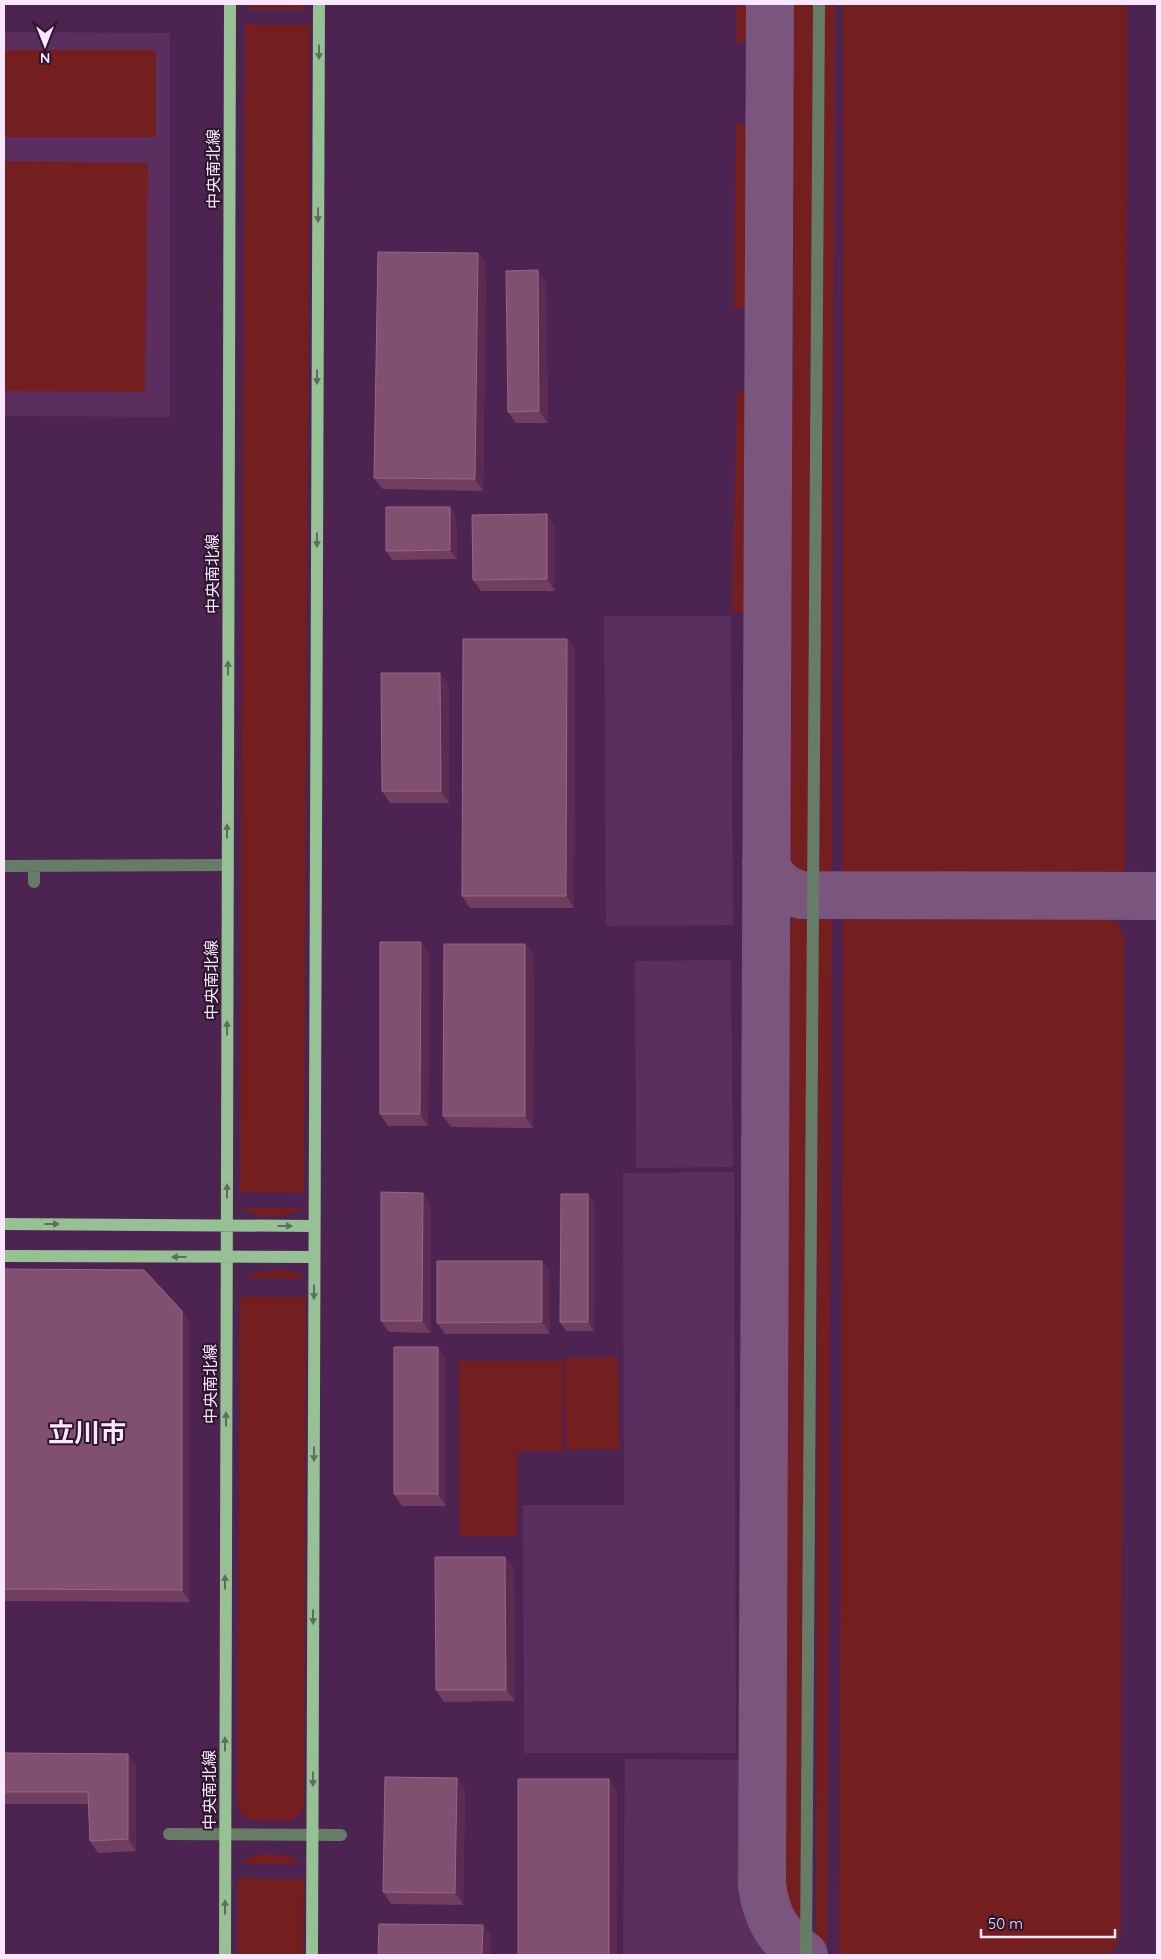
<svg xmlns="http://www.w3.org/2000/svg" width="1161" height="1959" viewBox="0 0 1161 1959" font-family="Quicksand,'Noto Sans JP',sans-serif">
	<rect width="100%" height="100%" fill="#4d2351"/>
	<!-- built -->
	<path fill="#5c2e60" d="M4 32 170 33V417L4 416Z
		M604 616H731L733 925 606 926Z
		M731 960 733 1167 636 1168 635 961Z
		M734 1172 736 1753H524L523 1505H624L623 1173Z
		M625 1759 757 1760 756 1921 777 1955H623Z"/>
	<!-- green -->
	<path fill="#751e20" d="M254 4H301L307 10H246Z
		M736 4H761C762 26 759 36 736 44Z
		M787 4H814L811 886C795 885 787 880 784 864Z
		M822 4H835L832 887H819Z
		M843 4H1127L1125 864C1119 882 1116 883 1098 887H842Z
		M245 24 310 25 304 1193 240 1192Z
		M4 50H156V137H4Z
		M736 122 747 127 760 143 758 294 748 306 734 310Z
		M4 161 148 163 145 392 4 391Z
		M737 391 746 393 760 404 755 612H732Z
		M809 912 806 1942C788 1926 786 1917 780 1894L785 937C789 919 791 916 809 912Z
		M832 912 827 1954 816 1950 818 913Z
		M843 914H1090L1105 917 1117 922 1124 936 1121 1932C1117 1942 1116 1951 1105 1955H839Z
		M743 1165H757V1227L742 1226Z
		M242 1208H303C290 1216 271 1219 256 1215 252 1214 247 1210 242 1208Z
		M742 1246H758L757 1320 741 1319Z
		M277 1270 296 1272 304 1279 245 1278 254 1273Z
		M240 1297H306L304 1806 300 1815 291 1821 248 1820 240 1813 237 1795Z
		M743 1335 758 1336 756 1410H742Z
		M618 1357 619 1449H566L565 1358Z
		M459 1361H563V1451H517V1536H460Z
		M757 1425 758 1500H741L740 1426Z
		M742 1518H758L756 1594 741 1593Z
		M741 1700H756L757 1751 742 1752Z
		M268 1853 292 1857 300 1864H241L250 1857Z
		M238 1878 304 1879 303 1955H237Z"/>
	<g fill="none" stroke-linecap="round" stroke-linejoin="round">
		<!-- taxiway -->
		<path stroke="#7a557d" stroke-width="48" d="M770 4 762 1885C766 1916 778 1938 804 1955
			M766 862C771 881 783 890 801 895L1157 896"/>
		<!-- minor -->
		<path stroke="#677c66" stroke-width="12" d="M4 866 227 865
			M34 866V882
			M169 1834 341 1835
			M806 1955 819 4"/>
		<!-- major -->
		<path stroke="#95c194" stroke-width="12" d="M4 1224 314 1226
			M4 1256 314 1257
			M225 1955 230 4
			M312 1955 319 4"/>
	</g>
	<!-- wall -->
	<path fill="#723e5f" d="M478 253 486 265 483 491 383 489 374 478Z
		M546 282 548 423H516L508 412Z
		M456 516 457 559 392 560 386 551Z
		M555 526V591H481L473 580Z
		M567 639 575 650 574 908H470L462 896Z
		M449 685V803H390L382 791Z
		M525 944 534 955 533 1128 451 1127 443 1116Z
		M429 953 428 1126H388L380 1114Z
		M595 1203 594 1331H566L560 1322Z
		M431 1204V1333L389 1332 381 1321Z
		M4 1269 182 1311 190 1323V1602L4 1601Z
		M550 1272V1334H445L437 1323Z
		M446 1358V1506H402L394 1494Z
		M514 1568 515 1701 444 1702 436 1690Z
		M4 1753 128 1754 136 1766V1851L98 1853 90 1841 88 1804H4Z
		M457 1778 465 1790 463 1905 391 1904 383 1892Z"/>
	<!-- shaded-wall -->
	<path fill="#5d2b52" d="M478 253 486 265 483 491 475 479Z
		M538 270 546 282 548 423 539 411Z
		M450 507 456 516 457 559 450 550Z
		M547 514 555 526V591L547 579Z
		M567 639 575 650 574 908 566 896Z
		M440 673 449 685V803L441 791Z
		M421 942 429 953 428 1126 420 1114Z
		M525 944 534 955 533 1128 525 1116Z
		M423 1193 431 1204V1333L422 1321Z
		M588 1194 595 1203 594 1331 588 1322Z
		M542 1261 550 1272V1334L542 1322Z
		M182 1311 190 1323V1602L182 1590Z
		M438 1347 446 1358V1506L438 1494Z
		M505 1557 514 1568 515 1701 506 1690Z
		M128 1754 136 1766V1851L128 1839Z
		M457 1778 465 1790 463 1905 455 1893Z
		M609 1779 617 1791V1955H609Z
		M483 1925 491 1936V1955H482Z"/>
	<!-- building -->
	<path fill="#815070" stroke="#946886" d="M378 252 478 253 475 479 374 478Z
		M538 270 539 411 508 412 506 271Z
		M386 507H450V550L386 551Z
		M547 514V579L473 580 472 515Z
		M463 639H567L566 896H462Z
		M381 673H440L441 791H382Z
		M380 942H421L420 1114H380Z
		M444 944H525V1116H443Z
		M381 1192 423 1193 422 1321H381Z
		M561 1194H588V1322H560Z
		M437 1261H542V1322L437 1323Z
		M4 1269 144 1270 182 1311V1590L4 1589Z
		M394 1347H438V1494H394Z
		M435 1557H505L506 1690H436Z
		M4 1753 128 1754V1839L90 1841 88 1792H4Z
		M385 1777 457 1778 455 1893 383 1892Z
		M518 1779H609V1955H518Z
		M379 1924 483 1925 482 1955H378Z"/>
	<!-- one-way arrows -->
	<defs><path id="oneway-solid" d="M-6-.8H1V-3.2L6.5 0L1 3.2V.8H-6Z" transform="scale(1.25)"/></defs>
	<g fill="#5f6c5f">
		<use href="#oneway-solid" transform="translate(319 52) rotate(90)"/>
		<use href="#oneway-solid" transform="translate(318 215) rotate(90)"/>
		<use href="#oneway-solid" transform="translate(317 377) rotate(90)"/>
		<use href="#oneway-solid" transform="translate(317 540) rotate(90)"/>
		<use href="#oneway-solid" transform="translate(228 668) rotate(-90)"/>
		<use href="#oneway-solid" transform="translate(227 831) rotate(-90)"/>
		<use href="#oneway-solid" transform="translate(227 1028) rotate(-90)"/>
		<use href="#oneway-solid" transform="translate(227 1191) rotate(-90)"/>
		<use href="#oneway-solid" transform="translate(52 1224)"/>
		<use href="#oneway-solid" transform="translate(285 1226)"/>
		<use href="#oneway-solid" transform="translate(179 1257) rotate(-180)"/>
		<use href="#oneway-solid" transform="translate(314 1292) rotate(90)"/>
		<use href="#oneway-solid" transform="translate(226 1419) rotate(-90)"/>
		<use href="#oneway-solid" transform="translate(314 1454) rotate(90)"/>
		<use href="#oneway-solid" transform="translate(225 1582) rotate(-90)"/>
		<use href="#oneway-solid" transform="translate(313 1617) rotate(90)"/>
		<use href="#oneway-solid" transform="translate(225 1744) rotate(-90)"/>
		<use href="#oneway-solid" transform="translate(313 1779) rotate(90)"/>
		<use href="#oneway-solid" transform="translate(225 1907) rotate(-90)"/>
	</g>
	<g text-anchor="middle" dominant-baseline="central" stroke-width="4" stroke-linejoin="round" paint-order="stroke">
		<!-- street labels -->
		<g font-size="16" fill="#fbe7fd" stroke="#29162a">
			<text transform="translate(213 169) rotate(-90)">中央南北線</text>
			<text transform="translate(212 574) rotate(-90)">中央南北線</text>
			<text transform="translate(211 980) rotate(-90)">中央南北線</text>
			<text transform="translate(210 1384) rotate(-90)">中央南北線</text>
			<text transform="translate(209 1790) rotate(-90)">中央南北線</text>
		</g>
		<!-- town labels -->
		<g font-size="26" font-weight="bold" fill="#fbe7fd" stroke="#29162a">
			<text x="87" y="1432">立川市</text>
		</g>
	</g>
	<!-- border -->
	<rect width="1161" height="1959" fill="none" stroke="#fbe7fd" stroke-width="10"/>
	<!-- north arrow -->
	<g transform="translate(45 45) rotate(180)" stroke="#29162a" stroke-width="4" paint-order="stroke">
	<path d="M0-4L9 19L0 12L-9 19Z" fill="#fbe7fd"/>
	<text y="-8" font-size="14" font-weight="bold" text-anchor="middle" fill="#fbe7fd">N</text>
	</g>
	<!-- scale -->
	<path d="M981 1929v8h134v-8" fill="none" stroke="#fbe7fd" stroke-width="2.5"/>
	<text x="988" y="1929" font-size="15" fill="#fbe7fd" stroke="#29162a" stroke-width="4" paint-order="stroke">50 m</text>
</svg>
